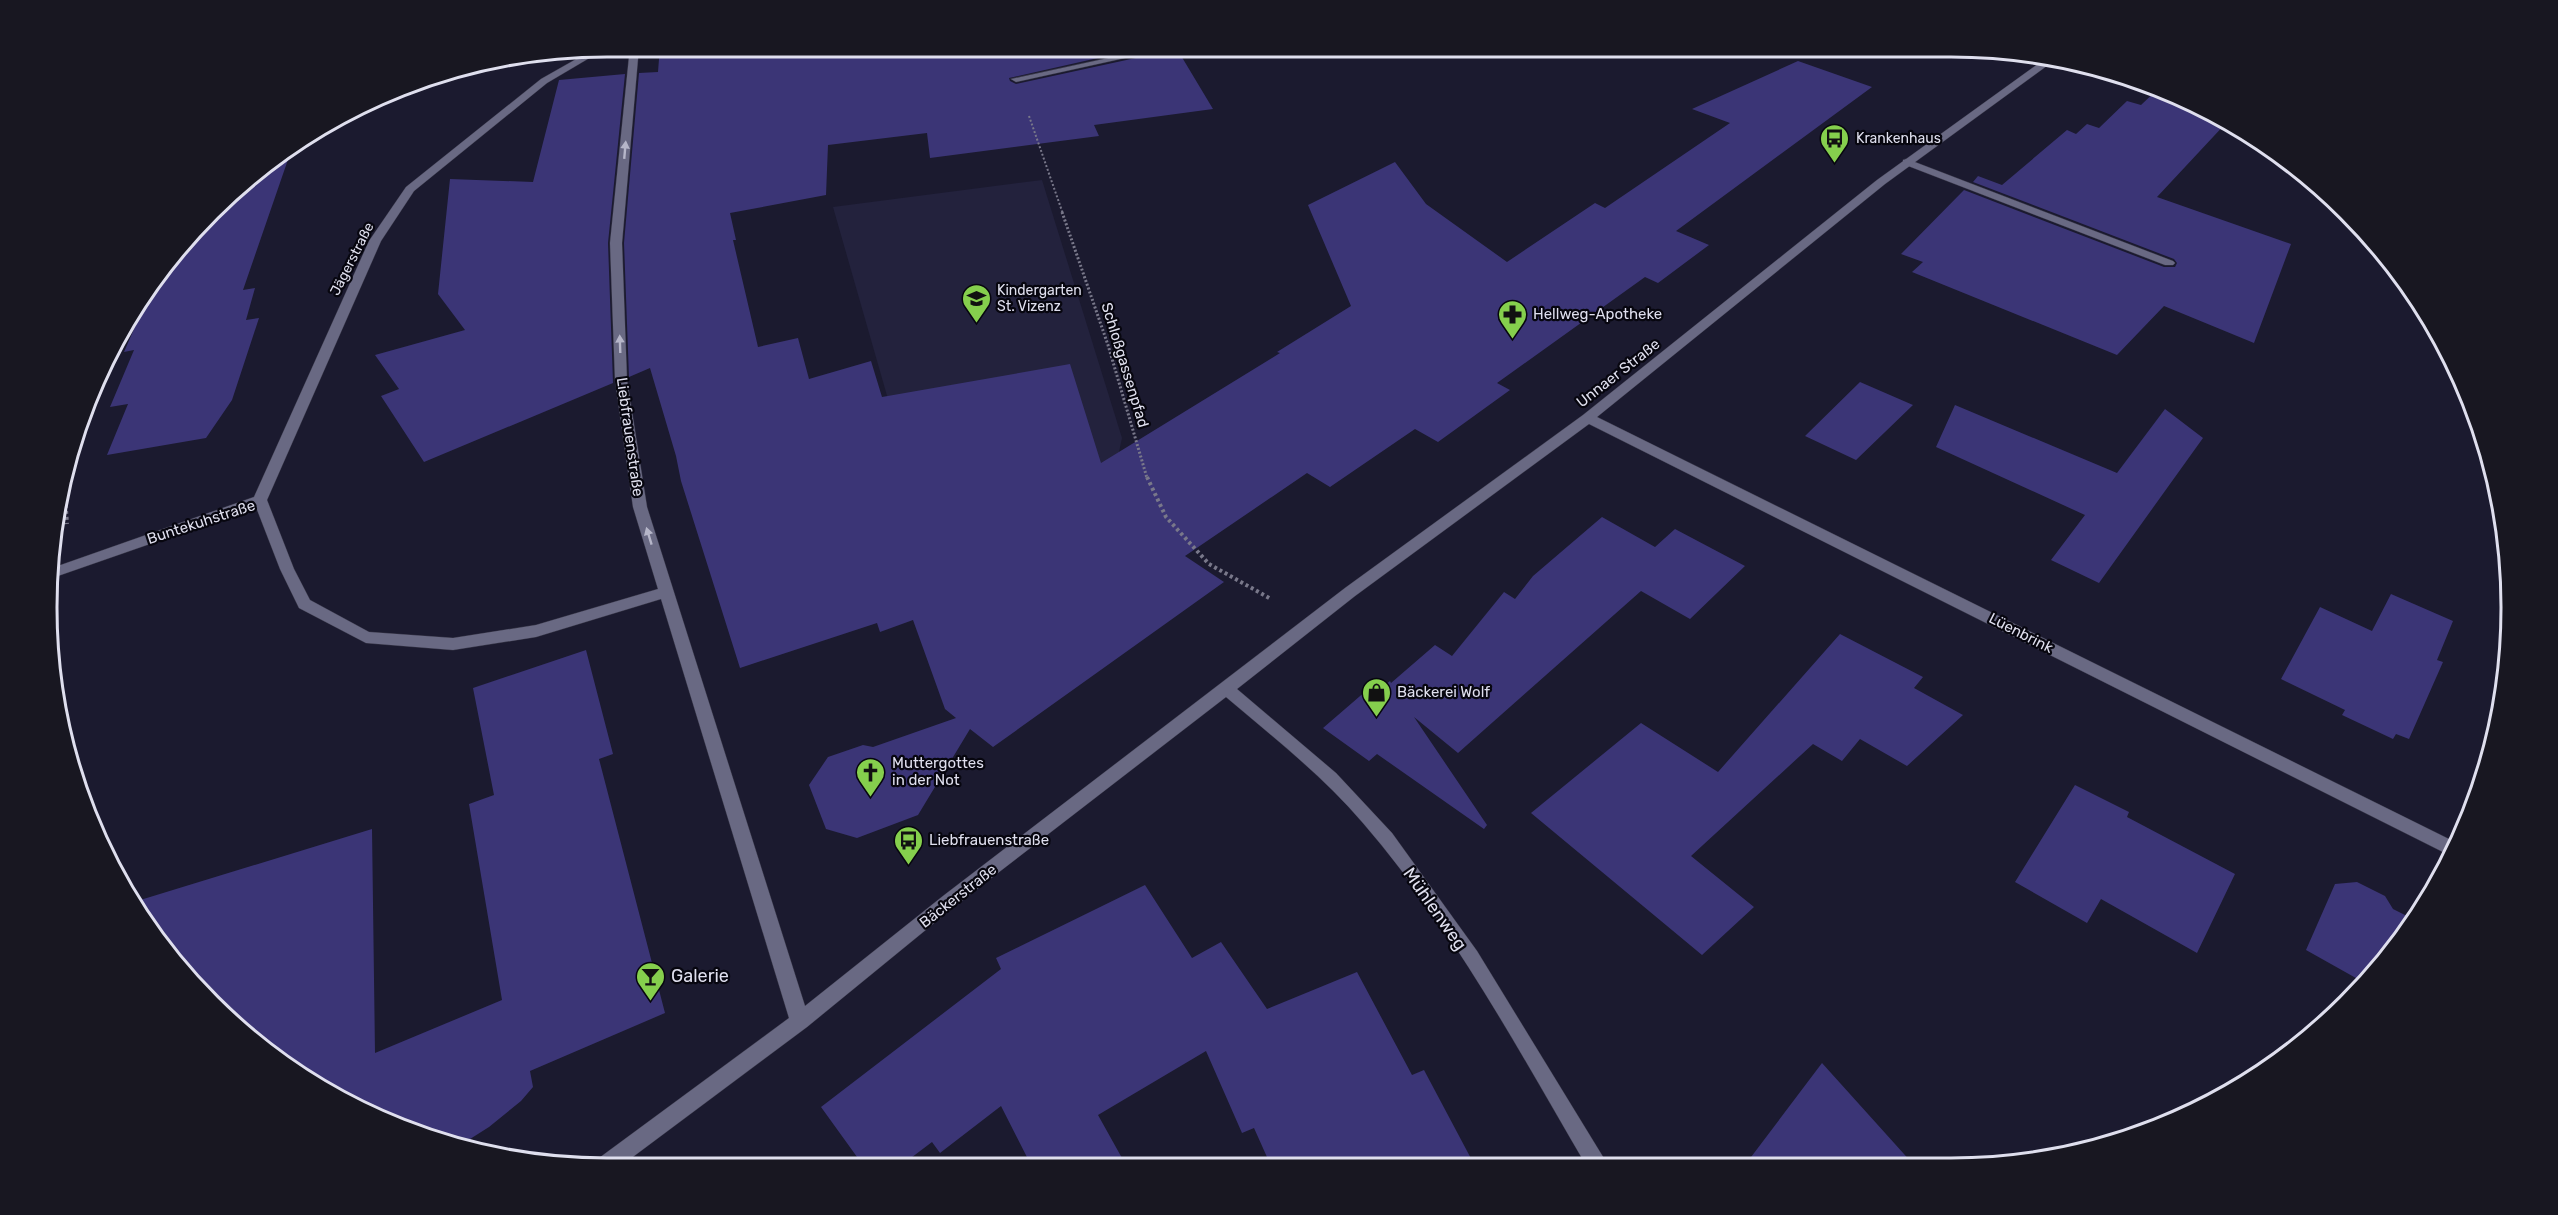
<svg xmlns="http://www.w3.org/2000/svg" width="2558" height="1215" viewBox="0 0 2558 1215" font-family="Rubik,sans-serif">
	<rect width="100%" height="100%" fill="#1b1a2f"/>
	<!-- built -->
	<path fill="#23223d" d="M1042 180 1122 438 1114 475 908 469 833 207Z"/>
	<!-- building -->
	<path fill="#3b3576" d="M660 46H1151L1009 78 1010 81 1016 84 1177 49 1213 109 1094 125 1099 136 930 158 927 133 828 145 826 195 730 213 736 240H733L758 347 798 338 809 379 871 361 882 397 1070 364 1101 463 1280 353 1277 352 1351 306 1308 205 1395 162 1426 204 1507 262 1595 203 1605 208 1730 123 1692 109 1798 61 1872 87 1676 231 1709 245 1658 283 1645 277 1497 383 1510 390 1438 442 1415 429 1330 487 1307 473 1185 556 1224 582 993 747 970 729 918 815 857 838 826 829 809 785 828 757 863 745 873 747 956 718 945 709 913 620 880 632 877 623 740 668 681 481 676 456 650 368 629 377 624 243 639 73 658 72Z
		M625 74 608 243 613 383 424 462 381 396 399 389 375 355 465 330 438 294 450 179 533 182 559 80Z
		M2159 88 2227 122 2157 197 2291 244 2254 343 2164 306 2117 355 1912 272 1923 262 1901 254 1964 190 2164 267H2175L2177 263 2174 259 1973 182 1978 176 2002 185 2067 130 2076 134 2087 124 2099 128 2127 101 2141 105Z
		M292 148 243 290 255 288 246 320 259 318 232 400 206 438 107 455 128 404 110 407 134 350 124 352 155 281 186 237 266 163Z
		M1860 382 1913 405 1856 460 1805 436Z
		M1955 405 2117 473 2165 409 2203 438 2099 583 2051 560 2085 515 1936 447Z
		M1602 517 1655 547 1675 529 1745 566 1690 619 1641 591 1458 753 1414 717 1487 825 1484 829 1377 754 1369 761 1323 728 1374 684 1380 689 1390 681 1391 683 1435 645 1452 656 1504 592 1515 599 1533 576Z
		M2391 594 2453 621 2437 660 2443 662 2409 739 2396 734 2393 739 2342 715 2345 710 2281 679 2320 607 2372 631Z
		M1840 634 1923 677 1914 688 1963 715 1907 766 1860 739 1842 761 1813 744 1691 856 1754 907 1702 955 1531 813 1641 723 1718 772Z
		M586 650 613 754 599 759 665 1013 530 1071 533 1087 521 1101 489 1127 459 1146 393 1126 296 1074 211 1004 137 901 372 829 375 1053 502 1000 469 804 494 795 473 688Z
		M2075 785 2129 812 2127 817 2235 874 2197 953 2101 899 2087 923 2015 882Z
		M2357 882 2385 896 2393 909 2413 919 2395 949 2363 982 2306 950 2335 884Z
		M1145 885 1192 958 1221 942 1267 1009 1357 972 1412 1075 1424 1070 1475 1166H1271L1254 1128 1242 1133 1206 1051 1098 1115 1127 1167H1032L1001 1106 940 1153 932 1142 899 1167 865 1168 821 1107 1001 969 996 958Z
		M1822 1063 1913 1164 1745 1165Z"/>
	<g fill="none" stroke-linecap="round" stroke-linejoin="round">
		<defs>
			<path id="service" d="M1907 159 2173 261 2175 263 2173 265H2165L1903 164V160Z"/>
			<path id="minor" d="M608 47 547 83 414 191 381 241 267 500 294 569 310 600 369 632 453 638 536 625 658 589 633 507 615 380 610 243 630 47H639L622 243 627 380 647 507 805 1006 943 896 1345 588 1583 415 1877 180 2049 56 2059 57 1885 184 1597 417 2457 843 2450 855 2447 854 1589 424 1355 596 1237 689 1336 773 1392 833 1477 951 1608 1165H1586C1518 1049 1452 926 1363 823 1323 776 1273 737 1226 697L955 906 807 1027 618 1168 592 1167 595 1161 789 1018 661 599 536 637 453 650 366 643 299 608 280 569 256 507 55 577V567L254 497 369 241 406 187 541 79 594 49Z
				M1159 47H1175L1016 82 1011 79Z"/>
		</defs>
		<!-- service casing -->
		<use href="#service" stroke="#363546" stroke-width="1"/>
		<!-- minor casing -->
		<use href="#minor" stroke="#363546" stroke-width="1"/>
		<!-- path-far2 -->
		<path stroke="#79788a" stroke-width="2" stroke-dasharray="2 2" stroke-linecap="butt" d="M1029 116 1063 214"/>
		<!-- path-far1 -->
		<path stroke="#79788a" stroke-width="3" stroke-dasharray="2 2" stroke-linecap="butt" d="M1062 212 1108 345 1147 478"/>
		<!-- path -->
		<path stroke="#79788a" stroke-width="4" stroke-dasharray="3 3" stroke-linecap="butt" d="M1147 477 1166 517 1209 564 1271 599
			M64 481 67 524"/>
		<!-- service -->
		<use href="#service" fill="#696983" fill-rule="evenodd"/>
		<!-- minor -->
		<use href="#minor" fill="#696983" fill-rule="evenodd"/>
	</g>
	<!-- one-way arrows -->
	<defs><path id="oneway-solid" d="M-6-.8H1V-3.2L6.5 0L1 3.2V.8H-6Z" transform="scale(1.5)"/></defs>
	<g fill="#b6b6c9">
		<use href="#oneway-solid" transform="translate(625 150) rotate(-85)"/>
		<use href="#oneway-solid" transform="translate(620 344) rotate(-92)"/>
		<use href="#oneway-solid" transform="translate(649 536) rotate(-107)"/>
	</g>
	<!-- icons -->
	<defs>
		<symbol id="bus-pin" viewBox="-11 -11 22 30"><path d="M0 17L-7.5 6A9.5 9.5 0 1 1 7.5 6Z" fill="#85cf4d" stroke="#07060f"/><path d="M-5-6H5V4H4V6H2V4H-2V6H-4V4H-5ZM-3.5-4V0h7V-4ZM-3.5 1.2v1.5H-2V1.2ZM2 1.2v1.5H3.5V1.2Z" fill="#111"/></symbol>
		<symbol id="school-pin" viewBox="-11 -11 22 30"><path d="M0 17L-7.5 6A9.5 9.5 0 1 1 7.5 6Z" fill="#85cf4d" stroke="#07060f"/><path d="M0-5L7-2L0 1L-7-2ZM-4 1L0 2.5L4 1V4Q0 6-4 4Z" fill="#111"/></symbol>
		<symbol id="pharmacy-pin" viewBox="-11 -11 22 30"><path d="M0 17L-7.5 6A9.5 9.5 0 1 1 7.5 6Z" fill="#85cf4d" stroke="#07060f"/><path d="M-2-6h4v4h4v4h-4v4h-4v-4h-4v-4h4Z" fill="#111"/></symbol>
		<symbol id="shop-pin" viewBox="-11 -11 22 30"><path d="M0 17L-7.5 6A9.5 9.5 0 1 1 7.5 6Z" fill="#85cf4d" stroke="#07060f"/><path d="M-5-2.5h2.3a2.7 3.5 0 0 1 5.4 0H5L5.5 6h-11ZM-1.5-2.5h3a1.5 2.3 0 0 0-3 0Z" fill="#111"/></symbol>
		<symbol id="church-pin" viewBox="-11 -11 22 30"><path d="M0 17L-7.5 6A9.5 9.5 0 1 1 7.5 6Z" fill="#85cf4d" stroke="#07060f"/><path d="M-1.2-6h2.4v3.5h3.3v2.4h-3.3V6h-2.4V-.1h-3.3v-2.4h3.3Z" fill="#111"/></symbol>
		<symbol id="bar-pin" viewBox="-11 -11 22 30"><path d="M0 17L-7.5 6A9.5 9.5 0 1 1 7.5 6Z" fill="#85cf4d" stroke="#07060f"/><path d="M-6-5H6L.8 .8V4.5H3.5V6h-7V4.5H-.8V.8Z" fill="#111"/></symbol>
	</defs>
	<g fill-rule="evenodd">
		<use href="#bus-pin" x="1818" y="122" width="33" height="45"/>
		<use href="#school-pin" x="960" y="282" width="33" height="45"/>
		<use href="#pharmacy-pin" x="1496" y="298" width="33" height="45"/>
		<use href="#shop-pin" x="1360" y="676" width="33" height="45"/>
		<use href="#church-pin" x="854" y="756" width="33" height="45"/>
		<use href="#bus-pin" x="892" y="824" width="33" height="45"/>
		<use href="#bar-pin" x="634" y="960" width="33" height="45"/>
	</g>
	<g text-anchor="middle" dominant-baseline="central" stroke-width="4.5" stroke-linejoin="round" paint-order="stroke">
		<!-- far-poi labels -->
		<g font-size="14" fill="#dfdfee" stroke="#07060f" text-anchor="start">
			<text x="1856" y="138">Krankenhaus</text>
			<text x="997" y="290">Kindergarten<tspan x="997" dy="16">St. Vizenz</tspan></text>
		</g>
		<!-- far-street labels -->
		<g font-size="14" fill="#dfdfee" stroke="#07060f">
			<text transform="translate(352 259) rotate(-63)">Jägerstraße</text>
		</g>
		<!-- poi labels -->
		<g font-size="15" fill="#dfdfee" stroke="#07060f" text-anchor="start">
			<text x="1533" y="314">Hellweg-Apotheke</text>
			<text x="1397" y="692">Bäckerei Wolf</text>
			<text x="892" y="763">Muttergottes<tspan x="892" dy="17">in der Not</tspan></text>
			<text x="929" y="840">Liebfrauenstraße</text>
		</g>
		<!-- street labels -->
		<g font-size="15" fill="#dfdfee" stroke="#07060f">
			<text transform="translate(1125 365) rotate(73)">Schloßgassenpfad</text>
			<text transform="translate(1618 373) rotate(-38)">Unnaer Straße</text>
			<text transform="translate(630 437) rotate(82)">Liebfrauenstraße</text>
			<text transform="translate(201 522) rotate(-18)">Buntekuhstraße</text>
			<text transform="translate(2021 633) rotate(27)">Lüenbrink</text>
			<text transform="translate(958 896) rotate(-38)">Bäckerstraße</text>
		</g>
		<!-- near-street labels -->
		<g font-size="18" fill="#dfdfee" stroke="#07060f">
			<text transform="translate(1435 909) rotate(55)">Mühlenweg</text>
		</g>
		<!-- near-poi labels -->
		<g font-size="18" fill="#dfdfee" stroke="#07060f" text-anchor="start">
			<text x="671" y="976">Galerie</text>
		</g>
	</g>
	<!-- crop -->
	<path d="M0 0H2558V1215H0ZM607 57H1951A550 550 0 0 1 2501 607V608A550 550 0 0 1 1951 1158H607A550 550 0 0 1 57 608V607A550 550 0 0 1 607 57Z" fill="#181721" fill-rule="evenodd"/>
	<path fill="none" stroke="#dfdfee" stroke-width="3" d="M607 57H1951A550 550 0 0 1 2501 607V608A550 550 0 0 1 1951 1158H607A550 550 0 0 1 57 608V607A550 550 0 0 1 607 57Z"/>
</svg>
